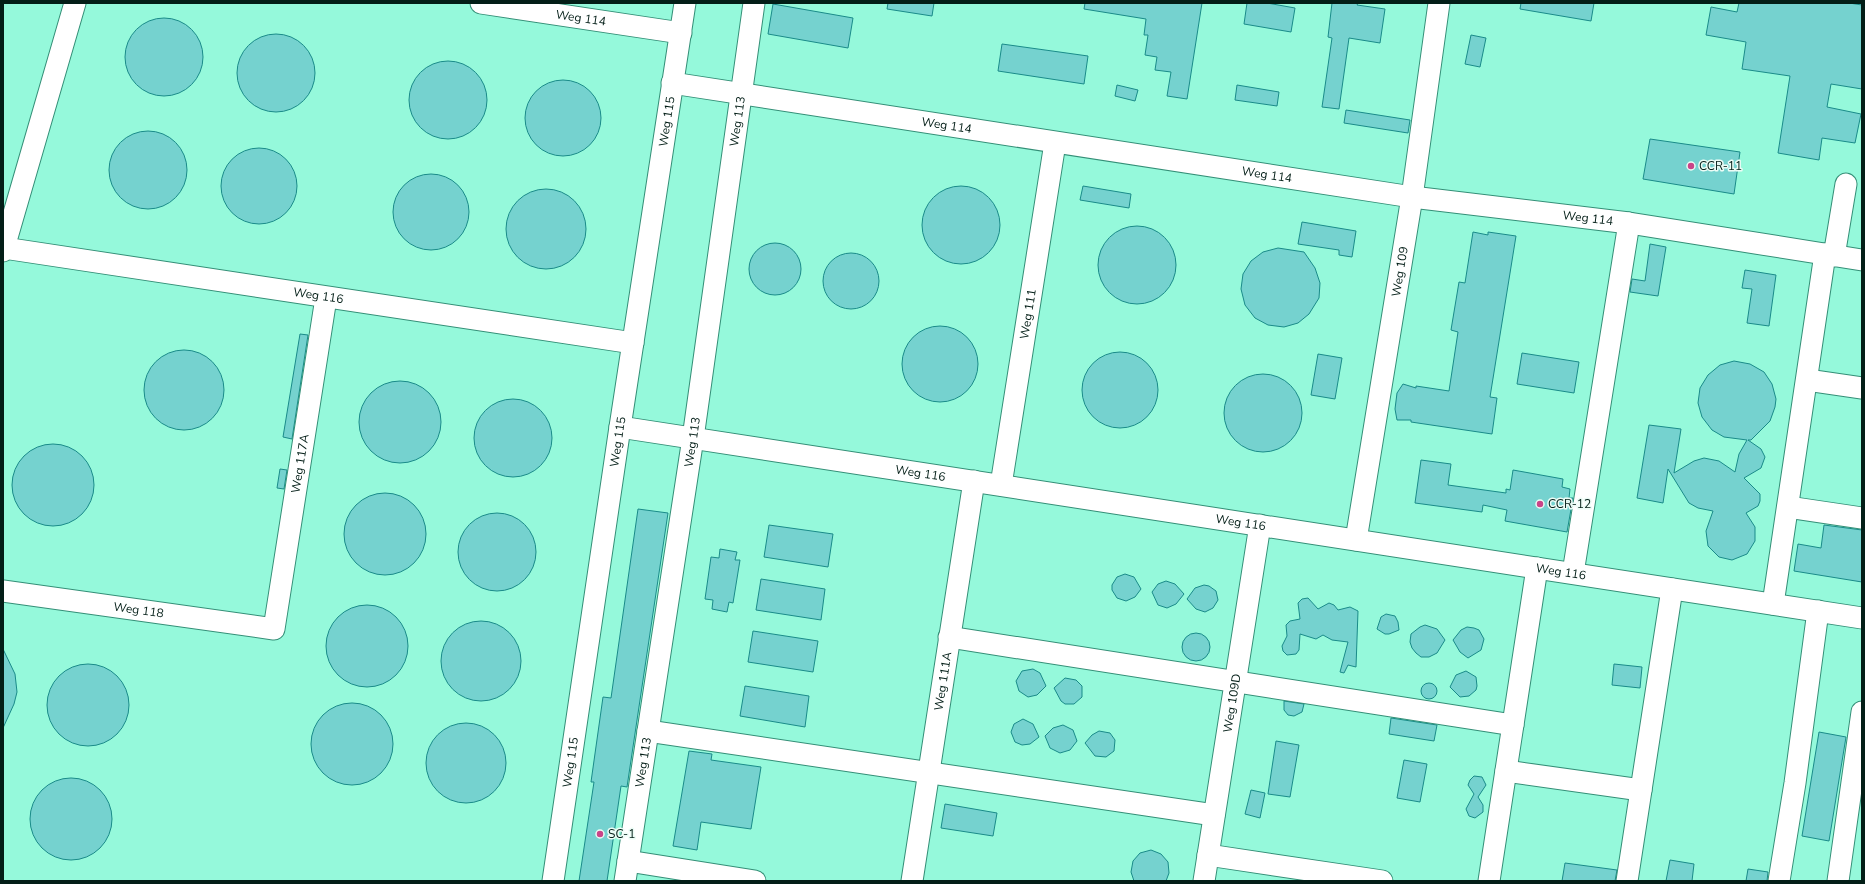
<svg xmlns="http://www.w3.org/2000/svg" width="1865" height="884" viewBox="0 0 1865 884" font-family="'Nunito Sans',sans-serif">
	<rect width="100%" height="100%" fill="#b7fce5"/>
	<!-- built -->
	<path fill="#95f9db" d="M3 3H1862V881H3Z"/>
	<!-- building -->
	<path fill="#75d2cf" stroke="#1a8b89" d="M888 3H934L932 16 887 9Z
		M1085 3H1202L1187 99 1167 96 1171 72 1155 70 1157 57 1145 55 1148 35H1144L1146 19 1084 9Z
		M1247 3H1267L1295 8 1291 32 1244 24Z
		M1332 3H1358L1357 5 1385 9 1380 43 1349 38 1339 109 1322 107 1332 38 1328 37Z
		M1521 3H1594L1591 21 1520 9Z
		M1739 3H1849L1862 5V89L1831 84 1827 107 1861 114 1855 143 1822 138 1819 160 1778 153 1790 76 1742 69 1746 42 1706 35 1711 7 1737 12Z
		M773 4 853 18 848 48 768 34Z
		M125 57a39 39 0 1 1 78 0a39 39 0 1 1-78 0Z
		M237 73a39 39 0 1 1 78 0a39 39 0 1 1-78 0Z
		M1471 35 1486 38 1480 67 1465 64Z
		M1002 44 1088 56 1084 84 998 71Z
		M409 100a39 39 0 1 1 78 0a39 39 0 1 1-78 0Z
		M525 118a38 38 0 1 1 76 0a38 38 0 1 1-76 0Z
		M1117 85 1138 90 1135 101 1115 96Z
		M1237 85 1279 92 1277 106 1235 100Z
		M1346 110 1410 120 1408 133 1344 123Z
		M109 170a39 39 0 1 1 78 0a39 39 0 1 1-78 0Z
		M1650 139 1740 152 1734 194 1643 179Z
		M221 186a38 38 0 1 1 76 0a38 38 0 1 1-76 0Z
		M393 212a38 38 0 1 1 76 0a38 38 0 1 1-76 0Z
		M1083 186 1131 194 1129 208 1080 200Z
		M922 225a39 39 0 1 1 78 0a39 39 0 1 1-78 0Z
		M506 229a40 40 0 1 1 80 0a40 40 0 1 1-80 0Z
		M1302 222 1356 231 1352 257 1339 255V250L1298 244Z
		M1098 265a39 39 0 1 1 78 0a39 39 0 1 1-78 0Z
		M1473 232 1488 235V232L1516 236 1490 397 1497 398 1492 434 1411 422V420H1397L1395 409 1397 393 1403 384 1416 388V386L1449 391 1458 332 1451 330 1459 282 1465 283Z
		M749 269a26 26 0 1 1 52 0a26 26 0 1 1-52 0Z
		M1650 244 1666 247 1658 296 1630 292 1632 279 1645 281Z
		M1278 248 1304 252 1315 268 1320 283 1319 298 1309 314 1298 323 1284 327 1268 325 1255 318 1245 305 1241 289 1243 274 1251 261 1263 252Z
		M823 281a28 28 0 1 1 56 0a28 28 0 1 1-56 0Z
		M1745 270 1776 275 1769 326 1747 323 1752 289 1742 288Z
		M902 364a38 38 0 1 1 76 0a38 38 0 1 1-76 0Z
		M300 334 308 335 292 439 283 437Z
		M144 390a40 40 0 1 1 80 0a40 40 0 1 1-80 0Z
		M1082 390a38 38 0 1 1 76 0a38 38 0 1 1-76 0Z
		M1522 353 1579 362 1574 393 1517 384Z
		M1318 354 1342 358 1335 399 1311 395Z
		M1734 361 1750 364 1764 372 1772 384 1776 399 1775 407 1770 421 1751 440H1748L1761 449 1765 457 1761 468 1744 478 1760 494V501L1758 506 1746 513 1755 527V541L1747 554 1732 560 1719 557 1708 546 1706 531 1713 511 1698 508 1689 503 1668 469 1663 503 1637 498 1649 425 1681 429 1674 473 1694 461 1704 458 1719 461 1735 472 1739 454 1747 440 1724 437 1712 430 1702 417 1698 403 1700 388 1708 375 1720 365Z
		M1224 413a39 39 0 1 1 78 0a39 39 0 1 1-78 0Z
		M359 422a41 41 0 1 1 82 0a41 41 0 1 1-82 0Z
		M474 438a39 39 0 1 1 78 0a39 39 0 1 1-78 0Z
		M12 485a41 41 0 1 1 82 0a41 41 0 1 1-82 0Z
		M1421 460 1451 464 1448 485 1506 493V489L1510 490 1513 470 1563 479 1562 487 1570 489 1569 498H1573L1567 532 1505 521 1507 510 1483 505 1482 512 1415 503Z
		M280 469 287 470 284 489 277 488Z
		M344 534a41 41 0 1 1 82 0a41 41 0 1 1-82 0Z
		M638 509 668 513 627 787 621 786 607 881H579L594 782H591L603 697 611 698Z
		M458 552a39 39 0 1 1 78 0a39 39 0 1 1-78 0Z
		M769 525 833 534 828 567 764 557Z
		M1824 525 1862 530V582L1794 571 1798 544 1821 548Z
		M720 549 737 552 735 560H740L733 603 729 602 727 612 712 609 713 600 705 599 711 557 719 558Z
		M1125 574 1134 577 1141 589 1135 597 1126 601 1117 598 1112 590V585L1117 577Z
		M761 579 825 589 821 620 756 610Z
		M1166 581 1175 584 1184 594 1176 604 1167 608 1158 605 1152 592 1158 584Z
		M1204 585 1209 586 1216 591 1218 600 1213 608 1205 612 1196 609 1187 599 1195 588Z
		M1308 598 1318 609 1329 603 1334 605 1338 610 1350 607 1358 611 1356 667 1348 665 1344 673 1340 672 1348 642 1332 640 1323 635 1316 639 1300 634 1299 650 1296 654 1287 655 1283 651 1282 646 1287 636 1286 625 1290 621 1300 619 1298 603 1302 599Z
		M326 646a41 41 0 1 1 82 0a41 41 0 1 1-82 0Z
		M1386 614 1395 616 1398 622 1399 630 1389 634H1385L1377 629 1381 617Z
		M441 661a40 40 0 1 1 80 0a40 40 0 1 1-80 0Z
		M1425 625 1437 629 1445 640 1437 653 1429 657H1421L1416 653 1412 648 1410 642 1411 634 1420 627Z
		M1467 627 1474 628 1479 630 1484 639 1481 650 1468 658 1460 652 1453 640 1461 630Z
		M753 631 818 641 813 672 748 662Z
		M1182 647a14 14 0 1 1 28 0a14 14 0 1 1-28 0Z
		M3 649 15 674 17 692 14 704 3 728Z
		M1614 664 1642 667 1640 688 1612 685Z
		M47 705a41 41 0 1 1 82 0a41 41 0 1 1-82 0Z
		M1033 669 1040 673 1046 686 1037 695 1028 697 1019 691 1016 681 1022 671Z
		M1466 671 1476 677 1477 686 1476 690 1469 696 1460 697 1450 687 1456 675Z
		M1065 678 1076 680 1082 686V697L1074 704H1065L1061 701 1054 688Z
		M1421 691a8 8 0 1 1 16 0a8 8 0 1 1-16 0Z
		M745 686 809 696 805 727 740 716Z
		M1284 701 1304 704 1302 712 1294 716 1288 715 1284 710Z
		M311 744a41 41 0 1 1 82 0a41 41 0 1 1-82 0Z
		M1391 718 1437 725 1434 741 1389 734Z
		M1023 719 1033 724 1039 737 1030 744 1022 745 1015 742 1011 732 1014 724Z
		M426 763a40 40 0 1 1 80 0a40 40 0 1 1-80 0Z
		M1063 725 1073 730 1077 741 1070 750 1060 753 1050 748 1045 736 1053 728Z
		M1099 731 1110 733 1115 740 1114 751 1106 757 1095 756 1085 743 1092 735Z
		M1819 732 1846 737 1829 841 1802 836Z
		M1276 741 1299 745 1290 797 1268 794Z
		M689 751 712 754 711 760 761 767 751 829 701 822 697 850 673 846Z
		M1404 760 1427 764 1420 802 1397 798Z
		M1474 776 1482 777 1486 785 1478 797 1483 805V812L1475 818 1469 816 1466 809 1474 794 1468 785 1470 780Z
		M30 819a41 41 0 1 1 82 0a41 41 0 1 1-82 0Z
		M1251 790 1265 793 1260 818 1245 814Z
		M945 804 997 813 993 836 941 828Z
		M1151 850 1161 854 1168 862 1169 873 1166 881H1134L1131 872 1133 861 1140 853Z
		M1670 860 1694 864 1692 881H1666Z
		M1565 863 1617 870 1615 881H1562Z
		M1748 869 1768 872 1767 881H1746Z"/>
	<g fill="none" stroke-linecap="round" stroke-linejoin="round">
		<defs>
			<g id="minor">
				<path id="s1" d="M481 3 681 33"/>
				<path id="s2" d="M672 83 1412 197 1629 223 1862 260"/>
				<path id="s3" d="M4 248 633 343"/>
				<path d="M3 251 75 3"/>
				<path d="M1834 256 1846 184"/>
				<path d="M1807 380 1862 388"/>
				<path id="s4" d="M620 427 1862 618"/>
				<path id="s5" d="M1001 485 1055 143"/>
				<path d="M1788 507 1862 518"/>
				<path id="s6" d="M1356 540 1412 197 1439 3"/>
				<path d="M1573 573 1629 223"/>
				<path id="s7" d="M3 591 274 629 326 298"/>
				<path d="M1773 604 1825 254"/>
				<path d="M949 637 1513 725"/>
				<path d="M648 731 1214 815"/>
				<path d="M1506 771 1641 790"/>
				<path d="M1208 855 1382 881"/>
				<path d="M628 861 755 881"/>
				<path id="s8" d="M553 881 620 427 685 3"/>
				<path id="s9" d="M625 881 693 438 754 3"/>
				<path id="s10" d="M912 881 974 481"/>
				<path id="s11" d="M1204 881 1260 525"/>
				<path d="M1489 881 1537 568"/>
				<path d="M1627 881 1672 589"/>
				<path d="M1779 881 1795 783 1818 611"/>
				<path d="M1838 881 1862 712"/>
			</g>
		</defs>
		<!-- minor casing -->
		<use href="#minor" stroke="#348f77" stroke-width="23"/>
		<!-- minor -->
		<use href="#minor" stroke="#fff" stroke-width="21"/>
	</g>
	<!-- markers -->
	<g fill="#c94488" stroke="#ecfcf6" stroke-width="1.5">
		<circle cx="1691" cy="166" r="4"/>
		<circle cx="1540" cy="504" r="4"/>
		<circle cx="600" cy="834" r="4"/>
	</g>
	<g text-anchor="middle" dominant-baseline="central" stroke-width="3" stroke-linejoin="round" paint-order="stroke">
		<!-- street labels -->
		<g font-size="12" fill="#031e17" stroke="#ecfcf6">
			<text stroke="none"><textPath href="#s1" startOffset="101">Weg 114</textPath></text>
			<text stroke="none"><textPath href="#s8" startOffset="768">Weg 115</textPath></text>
			<text stroke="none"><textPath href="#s9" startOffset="768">Weg 113</textPath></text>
			<text stroke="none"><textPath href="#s2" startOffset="278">Weg 114</textPath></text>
			<text stroke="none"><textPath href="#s2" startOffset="602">Weg 114</textPath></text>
			<text stroke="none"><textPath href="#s2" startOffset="926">Weg 114</textPath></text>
			<text stroke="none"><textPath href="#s6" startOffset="272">Weg 109</textPath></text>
			<text stroke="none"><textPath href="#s3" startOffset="318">Weg 116</textPath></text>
			<text stroke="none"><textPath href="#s5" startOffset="173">Weg 111</textPath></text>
			<text stroke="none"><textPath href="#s8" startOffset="444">Weg 115</textPath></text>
			<text stroke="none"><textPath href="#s9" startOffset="444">Weg 113</textPath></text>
			<text stroke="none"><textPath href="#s7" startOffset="441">Weg 117A</textPath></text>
			<text stroke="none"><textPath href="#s4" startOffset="304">Weg 116</textPath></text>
			<text stroke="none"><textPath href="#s4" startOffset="628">Weg 116</textPath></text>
			<text stroke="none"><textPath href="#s4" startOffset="952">Weg 116</textPath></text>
			<text stroke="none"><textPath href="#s7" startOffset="137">Weg 118</textPath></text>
			<text stroke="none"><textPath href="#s10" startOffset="202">Weg 111A</textPath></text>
			<text stroke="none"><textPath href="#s11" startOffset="180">Weg 109D</textPath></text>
			<text stroke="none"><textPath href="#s8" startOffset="120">Weg 115</textPath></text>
			<text stroke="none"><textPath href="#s9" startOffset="120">Weg 113</textPath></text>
		</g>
		<!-- poi labels -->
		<g font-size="12" fill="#031e17" stroke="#ecfcf6" text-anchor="start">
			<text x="1699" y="166">CCR-11</text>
			<text x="1548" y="504">CCR-12</text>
			<text x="608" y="834">SC-1</text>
		</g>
	</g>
	<!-- border -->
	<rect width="1865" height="884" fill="none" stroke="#031e17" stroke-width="8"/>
</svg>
